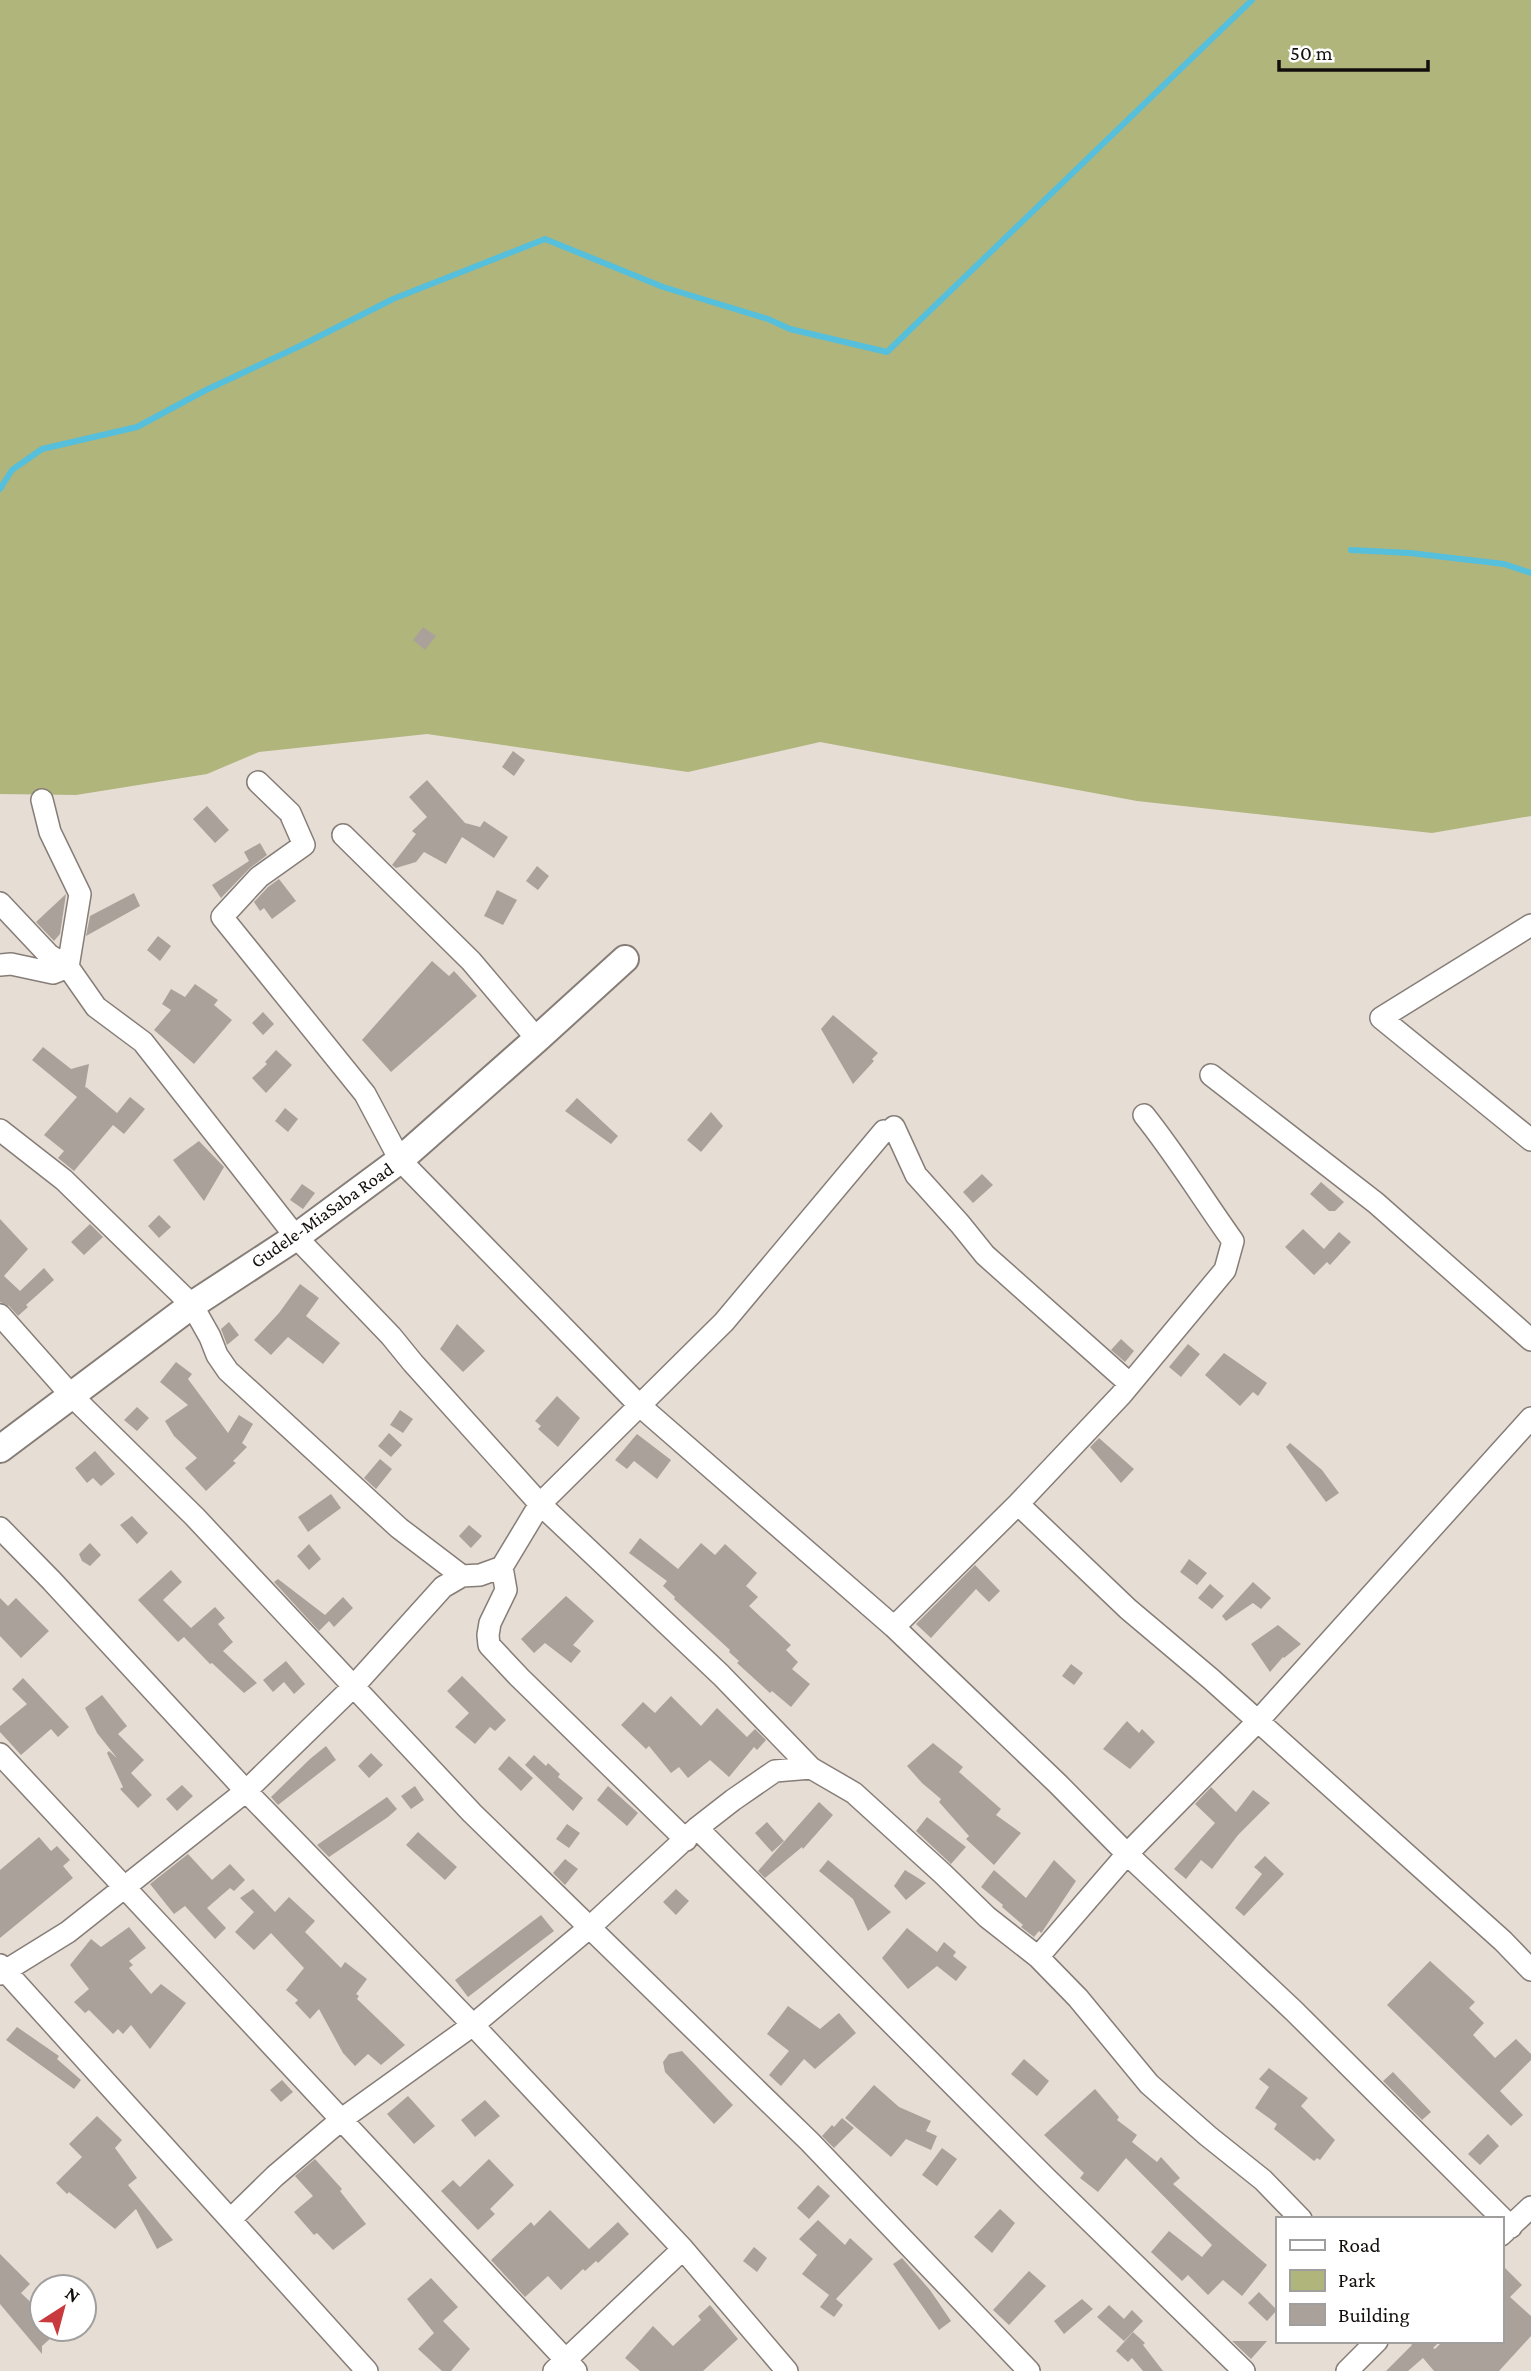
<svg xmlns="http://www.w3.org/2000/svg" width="1531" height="2371" viewBox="0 0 1531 2371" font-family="'Crimson Pro',serif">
	<rect width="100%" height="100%" fill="#e6ddd5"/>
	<!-- green -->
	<path fill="#b0b57c" d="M0 0H1531V816L1432 833 1137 801 820 742 688 772 427 734 259 752 207 774 76 795 0 794Z"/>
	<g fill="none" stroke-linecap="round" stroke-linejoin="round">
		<!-- stream -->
		<path stroke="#56bfdb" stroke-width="6" d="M0 489 12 470 42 449 137 427 204 391 302 345 393 299 545 239 663 287 768 319 790 329 887 352 1252 0
			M1351 550 1410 553 1504 564 1531 573"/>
	</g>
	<!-- building -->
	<path fill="#aaa29a" d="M423 627 436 636 425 650 413 640Z
		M513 751 525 760 514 776 502 767Z
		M427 780 465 823 480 827 484 821 508 837 494 858 462 837 446 864 424 852 416 862 396 868 392 865 416 834 412 831 427 817 409 797Z
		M207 806 229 830 215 843 193 819Z
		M260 843 267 855 250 868 221 898 212 885 249 861 244 852Z
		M537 866 549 876 538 890 526 881Z
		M279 879 296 901 272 919 264 908 260 911 254 902 268 887Z
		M497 890 517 900 503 925 484 916Z
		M134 893 140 906 86 936 90 916Z
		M66 894 60 934 54 941 36 922Z
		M158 936 171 946 160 961 147 950Z
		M432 961 449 976 454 971 477 996 391 1072 362 1040Z
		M195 984 218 1000 214 1005 232 1020 194 1064 154 1030 171 1010 162 1004 171 989 185 997Z
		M263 1012 274 1024 263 1035 252 1023Z
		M833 1015 878 1053 872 1059 874 1061 853 1084 821 1029Z
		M43 1047 71 1069 89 1064 85 1088 86 1087 117 1113 130 1097 145 1109 124 1134 113 1125 74 1171 58 1158 64 1151 44 1135 77 1097 32 1060Z
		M276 1050 292 1065 266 1093 252 1078 267 1064 265 1062Z
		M577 1098 618 1136 611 1144 565 1111Z
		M285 1108 298 1119 288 1132 275 1121Z
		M711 1112 723 1126 701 1152 687 1140Z
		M199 1141 224 1167 204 1201 173 1160Z
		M982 1174 993 1185 973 1203 963 1192Z
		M1321 1182 1344 1202 1335 1211H1329L1310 1194Z
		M302 1184 315 1193 303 1209 290 1200Z
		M159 1215 171 1227 159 1238 148 1226Z
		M0 1219 28 1249 4 1276 20 1291 44 1268 54 1280 26 1305 28 1307 18 1316 9 1306 0 1302Z
		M90 1224 103 1237 84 1255 71 1242Z
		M1303 1229 1324 1249 1339 1232 1351 1242 1330 1265 1327 1262 1314 1275 1285 1247Z
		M300 1284 319 1298 306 1316 340 1343 323 1364 288 1337 271 1355 254 1340 279 1313Z
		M229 1322 239 1335 227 1345 221 1329Z
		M457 1324 485 1351 463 1372 440 1349Z
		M1121 1339 1134 1351 1125 1362 1111 1350Z
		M1188 1344 1200 1354 1181 1377 1169 1367Z
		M1224 1353 1267 1383 1258 1396 1253 1392 1240 1406 1205 1375Z
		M176 1362 192 1374 188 1379 228 1433 239 1415 253 1424 242 1443 247 1447 233 1461 236 1463 206 1491 185 1468 197 1458 174 1436 165 1421 188 1405 160 1382Z
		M557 1396 580 1418 558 1447 538 1429 541 1426 535 1421Z
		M137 1407 149 1418 137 1431 124 1420Z
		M400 1410 413 1419 403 1433 390 1425Z
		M389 1433 402 1445 391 1457 378 1446Z
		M637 1434 671 1460 657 1479 634 1461 627 1469 615 1460Z
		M1099 1438 1134 1469 1121 1483 1090 1447Z
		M1290 1443 1322 1470 1339 1493 1326 1502 1286 1447Z
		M95 1451 115 1474 101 1486 93 1478 87 1483 75 1468Z
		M380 1459 392 1469 376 1489 364 1478Z
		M331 1494 341 1508 308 1532 298 1517Z
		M132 1516 148 1533 137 1544 120 1525Z
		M469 1525 482 1536 471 1548 459 1536Z
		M640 1538 678 1569 701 1543 715 1555 725 1544 757 1573 746 1586 758 1597 749 1606 791 1645 786 1650 798 1662 792 1669 810 1684 791 1707 772 1691 770 1693 737 1663 739 1661 729 1652 730 1650 674 1599 675 1597 663 1586 667 1581 629 1553Z
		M90 1543 101 1555 90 1566 82 1561 79 1554Z
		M309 1544 321 1559 309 1570 297 1556Z
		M1189 1559 1207 1573 1197 1585 1180 1572Z
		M975 1565 1000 1591 989 1602 976 1589 931 1638 916 1624Z
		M171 1570 182 1582 163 1600 191 1628 215 1607 225 1618 218 1624 233 1642 223 1651 257 1683 244 1693 212 1663 210 1664 184 1637 178 1642 138 1600Z
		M278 1579 325 1615 343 1597 353 1608 334 1627 329 1621 319 1631 274 1582Z
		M1253 1582 1271 1598 1261 1609 1253 1603 1226 1621 1222 1616Z
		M1210 1584 1224 1596 1212 1609 1198 1598Z
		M566 1596 594 1621 573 1645 581 1651 571 1663 545 1643 534 1653 521 1639Z
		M0 1598 8 1606 16 1598 49 1631 21 1658 0 1636Z
		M1278 1625 1301 1644 1284 1658 1283 1657 1270 1672 1251 1644Z
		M286 1661 305 1684 294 1694 284 1682 273 1692 263 1680Z
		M1071 1664 1083 1673 1074 1685 1062 1676Z
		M462 1676 506 1720 495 1731 490 1727 475 1744 455 1727 469 1713 447 1691Z
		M23 1678 69 1727 58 1737 51 1729 21 1755 0 1732V1726L27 1704 12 1689Z
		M102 1695 127 1726 118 1734 144 1760 131 1773 152 1795 138 1808 120 1789 123 1787 107 1753 109 1751 117 1758 97 1733 85 1708Z
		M671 1696 701 1726 717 1708 747 1737 755 1729 766 1740 757 1750 754 1747 729 1777 710 1760 688 1778 679 1767 671 1773 649 1746 646 1749 621 1725 643 1702 655 1713Z
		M1127 1721 1139 1733 1142 1729 1155 1742 1130 1769 1103 1749Z
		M933 1743 963 1767 959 1772 1001 1809 996 1815 1021 1833 994 1865 966 1839 969 1836 939 1802 941 1799 922 1783 907 1766Z
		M326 1746 336 1760 278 1805 271 1797 310 1759Z
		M371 1753 383 1765 369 1778 358 1766Z
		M534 1755 546 1766 548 1763 560 1774 558 1777 583 1798 573 1811 525 1765Z
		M509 1756 533 1778 521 1791 498 1769Z
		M182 1785 193 1796 177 1811 166 1799Z
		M415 1786 424 1800 411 1809 401 1796Z
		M608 1786 638 1813 627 1826 597 1800Z
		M1211 1787 1236 1812 1253 1790 1270 1803 1238 1835 1212 1869 1201 1860 1186 1879 1174 1869 1215 1823 1195 1804Z
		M387 1797 397 1809 388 1817 329 1857 317 1845Z
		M819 1802 833 1815 803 1849 802 1847 765 1878 758 1871Z
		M927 1817 966 1847 951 1864 916 1831Z
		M767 1822 784 1841 772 1852 755 1833Z
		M567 1824 580 1833 569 1848 556 1839Z
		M418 1832 457 1867 445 1880 406 1845Z
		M39 1837 51 1851 57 1846 70 1860 63 1866 73 1878 0 1938V1870Z
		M188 1854 212 1880 230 1864 245 1880 234 1891 230 1888 207 1908 226 1928 215 1939 185 1906 174 1914 150 1884Z
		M1265 1856 1284 1874 1244 1916 1235 1908 1262 1874 1254 1867Z
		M565 1859 578 1869 565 1885 553 1873Z
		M828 1860 891 1912 868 1931 853 1899 819 1871Z
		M1054 1860 1076 1881 1042 1932 1041 1933 1039 1931 1034 1937 1021 1927 1023 1925 1002 1907 1003 1905 981 1887 994 1870 1026 1898Z
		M905 1870 926 1883 906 1900 894 1886Z
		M253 1889 275 1912 289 1897 315 1921 305 1932 341 1968 345 1962 367 1979 356 1994 359 1996 357 1999 405 2045 381 2065 368 2054 355 2066 343 2053 319 2009 310 2019 295 2003 298 2000 286 1990 304 1968 271 1933 254 1950 235 1932 254 1912 240 1898Z
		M676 1889 689 1901 676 1915 663 1902Z
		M541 1915 554 1931 468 1997 455 1980Z
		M129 1927 146 1948 129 1961 133 1965 129 1968 151 1994 161 1984 186 2003 150 2049 131 2025 123 2034 118 2029 113 2034 89 2010 85 2013 74 2002 89 1989 70 1965 91 1939 101 1947Z
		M907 1928 937 1952 944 1942 956 1952 953 1956 967 1967 956 1981 937 1966 908 1989 882 1958Z
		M1430 1961 1475 2002 1469 2008 1484 2023 1473 2035 1495 2058 1516 2039 1531 2054V2060L1500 2091 1523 2115 1511 2126 1387 2005Z
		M788 2006 820 2029 839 2013 856 2033 815 2069 804 2059 781 2086 769 2075 789 2051 767 2034Z
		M17 2027 59 2056 57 2059 81 2080 74 2089 6 2040Z
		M682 2051 733 2105 714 2124 665 2072 663 2062 669 2054Z
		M1024 2059 1049 2081 1037 2096 1011 2074Z
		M1269 2068 1308 2098 1301 2106 1335 2140 1320 2160 1317 2158 1314 2161 1274 2129 1277 2124 1255 2108 1269 2087 1259 2079Z
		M1393 2072 1431 2112 1422 2120 1383 2081Z
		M282 2080 293 2092 281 2102 270 2090Z
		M874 2085 899 2107 931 2121 926 2131 937 2136 931 2150 906 2139 891 2157 845 2118Z
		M1095 2089 1119 2117 1117 2120 1137 2135 1132 2142 1157 2162 1161 2157 1180 2178 1173 2184 1267 2265 1242 2296 1223 2280 1208 2295 1188 2275 1182 2281 1151 2252 1169 2231 1202 2257 1212 2245 1126 2158 1098 2192 1080 2178 1084 2173 1044 2135Z
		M408 2096 435 2126 414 2144 387 2114Z
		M485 2100 500 2116 475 2137 461 2120Z
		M97 2116 122 2140 115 2148 137 2178 128 2185 173 2240 157 2249 136 2209 115 2229 69 2192 67 2194 56 2183 82 2157 69 2144Z
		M842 2118 854 2128 834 2148 822 2136 832 2125 834 2127Z
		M1488 2134 1499 2146 1480 2165 1468 2154Z
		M942 2148 957 2159 937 2186 922 2175Z
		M315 2159 342 2189 340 2191 366 2224 333 2250 317 2233 314 2235 294 2212 313 2196 295 2176Z
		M489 2159 514 2185 490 2209 495 2214 478 2230 441 2191 453 2180 460 2187Z
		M818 2185 830 2196 809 2219 797 2208Z
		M1000 2209 1015 2223 992 2253 974 2237Z
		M550 2210 589 2249 618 2222 629 2234 598 2263 596 2261 585 2271 583 2269 561 2290 548 2276 525 2297 491 2260 531 2222 534 2226Z
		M818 2220 845 2245 850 2238 873 2259 836 2299 843 2305 834 2317 820 2307 829 2295 802 2274 817 2255 799 2239Z
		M754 2247 767 2258 757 2272 743 2261Z
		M0 2254 30 2284 21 2293 42 2313V2329H61L42 2346V2354L0 2304Z
		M902 2258 930 2290 951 2321 939 2330 893 2264Z
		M1501 2264 1522 2285 1510 2297 1531 2316V2336L1499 2371H1434L1423 2358 1408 2371H1386L1412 2345 1409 2341H1440L1433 2348 1435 2349 1443 2341H1501Z
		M1029 2271 1046 2286 1009 2325 993 2310Z
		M431 2278 458 2307 443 2321 470 2349 451 2371H442L418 2349 434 2333 407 2299Z
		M1259 2292 1277 2310 1267 2321 1248 2303Z
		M1082 2299 1093 2309 1064 2334 1054 2321Z
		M710 2305 738 2339 703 2371H640L625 2358 653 2326 673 2346 701 2320 698 2316Z
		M1109 2305 1124 2319 1132 2310 1143 2321 1124 2341 1097 2317Z
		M1133 2332 1145 2343 1143 2345 1163 2371H1143L1132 2358 1128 2362 1116 2351Z
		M1232 2341H1267L1251 2359Z"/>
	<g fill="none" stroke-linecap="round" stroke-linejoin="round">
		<defs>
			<path id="minor" d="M258 782 290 813 304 845 259 877 222 917 365 1094 400 1160 639 1405 894 1627 1058 1784 1127 1854 1294 2011 1511 2227
				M42 800 50 832 80 894 68 967 96 1007 143 1042 296 1237 391 1336 413 1363 540 1504 721 1675 811 1768
				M343 835 471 961 537 1039
				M0 903 49 955 68 967 53 973 11 964 0 965
				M1531 925 1381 1018 1531 1140
				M1211 1075 1376 1203 1531 1340
				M894 1127 916 1175 960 1224 985 1255 1130 1384
				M0 1130 64 1180 192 1305 210 1337 217 1355 228 1371 399 1528 462 1576
				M0 1315 71 1395 195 1517 472 1813 810 2142 1029 2371
				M1018 1504 1128 1609 1211 1679 1503 1941 1531 1970
				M0 1528 52 1581 246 1791 473 2025 683 2249 787 2371
				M502 1567 506 1590 490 1623 488 1635 489 1645 519 1677 686 1840
				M894 1627 1018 1504 1121 1395 1225 1270 1233 1241C1203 1199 1176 1155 1144 1115
				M0 1754 576 2371
				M697 1828 1047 2179 1244 2371
				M1038 1957 1127 1854 1257 1722 1531 1418
				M0 1965 367 2371
				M0 1974 68 1932 246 1791 353 1687 443 1587 462 1576 480 1575 502 1567 540 1504 724 1322 884 1131
				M231 2219 275 2176 342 2119 473 2025 590 1927 697 1828 733 1800 775 1771 811 1768 854 1793 943 1874 987 1917 1038 1957 1078 1998 1149 2084 1208 2136 1263 2180 1301 2219
				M1501 2235 1531 2207
				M554 2371 683 2249
				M1347 2371 1377 2341"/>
			<path id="tertiary" d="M0 1449 192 1305 296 1237 400 1160 537 1039 625 959"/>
		</defs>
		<!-- minor casing -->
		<use href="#minor" stroke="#867d77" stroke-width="24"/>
		<!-- tertiary casing -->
		<use href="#tertiary" stroke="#867d77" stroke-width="30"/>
		<!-- minor -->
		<use href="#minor" stroke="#fff" stroke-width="21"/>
		<!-- tertiary -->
		<use href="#tertiary" stroke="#fff" stroke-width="26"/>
	</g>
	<g text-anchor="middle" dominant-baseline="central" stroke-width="5" stroke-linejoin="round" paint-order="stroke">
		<!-- street labels -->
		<g font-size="19" fill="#120e0c" stroke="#fff">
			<text transform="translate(322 1215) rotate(-35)">Gudele-MiaSaba Road</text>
		</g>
	</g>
	<!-- legend -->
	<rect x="1276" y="2217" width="228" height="126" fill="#ffffff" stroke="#a09f9e" stroke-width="2"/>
	<rect x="1290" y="2240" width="35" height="10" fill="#ffffff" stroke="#a09f9e" stroke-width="2"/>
	<text x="1338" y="2252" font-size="21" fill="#120e0c">Road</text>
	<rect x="1290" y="2270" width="35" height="21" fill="#b0b57c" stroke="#a09f9e" stroke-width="2"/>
	<text x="1338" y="2287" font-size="21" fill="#120e0c">Park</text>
	<rect x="1290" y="2304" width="35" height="21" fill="#aaa29a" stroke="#a09f9e" stroke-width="2"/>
	<text x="1338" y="2322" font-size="21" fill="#120e0c">Building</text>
	<!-- north arrow -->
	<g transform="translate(63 2308) rotate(36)"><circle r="33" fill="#ffffff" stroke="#a09f9e" stroke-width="2"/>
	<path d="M0-5L12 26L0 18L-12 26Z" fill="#c93a3e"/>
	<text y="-10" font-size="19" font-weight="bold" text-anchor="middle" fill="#120e0c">N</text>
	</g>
	<!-- scale -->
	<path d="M1279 60v10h149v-10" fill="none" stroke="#120e0c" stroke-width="3.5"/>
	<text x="1290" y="60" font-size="21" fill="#120e0c" stroke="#ffffff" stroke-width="5" paint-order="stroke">50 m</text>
</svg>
